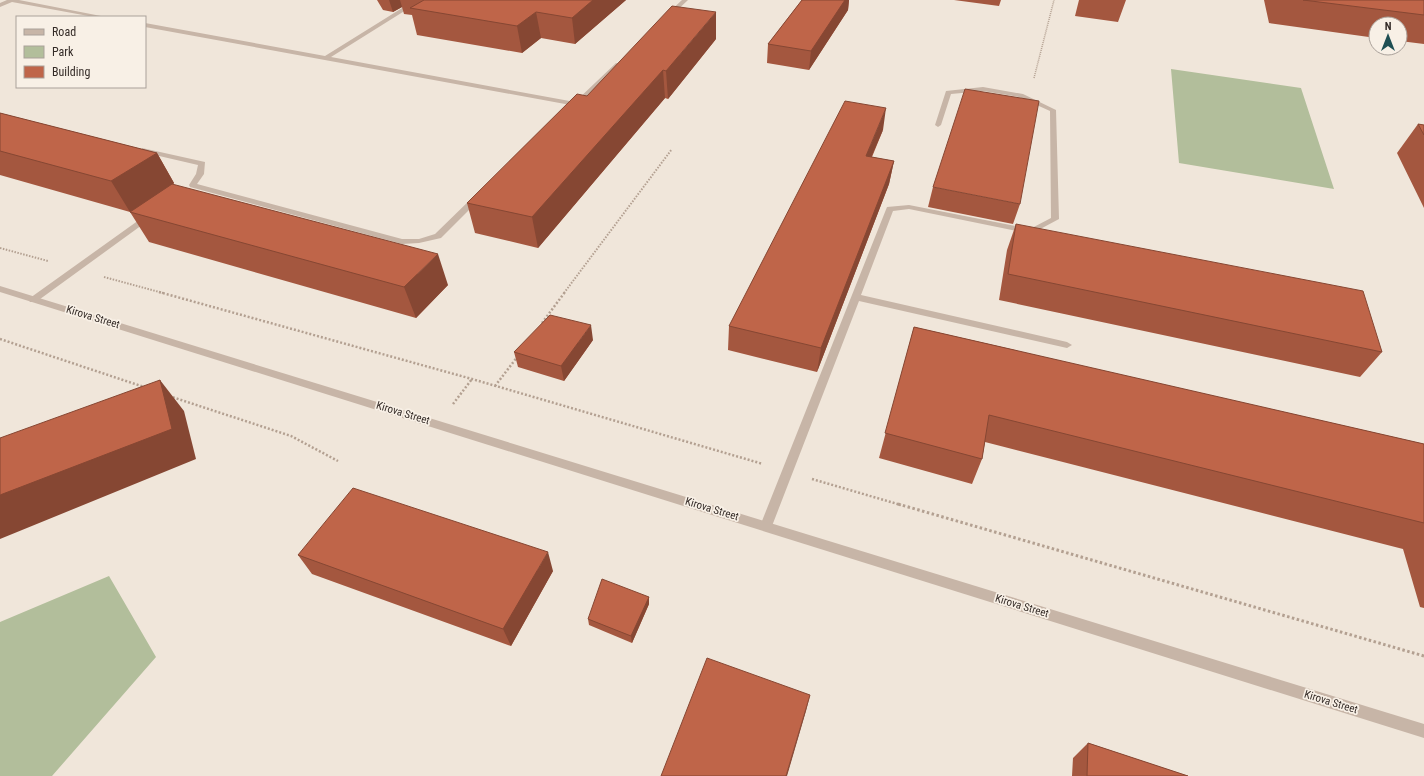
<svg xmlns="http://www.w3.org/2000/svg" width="1424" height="776" viewBox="0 0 1424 776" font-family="'Roboto Condensed',sans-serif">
	<rect width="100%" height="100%" fill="#f0e6da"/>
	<!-- green -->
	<path fill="#b2be9b" d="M1171 69 1301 88 1334 189 1179 163Z
		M109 576 156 657 52 776H0V622Z"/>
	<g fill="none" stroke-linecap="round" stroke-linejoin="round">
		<!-- path-far3 -->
		<path stroke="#b3a091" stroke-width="1.5" stroke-dasharray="1 1" stroke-linecap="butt" d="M1034 78 1054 0"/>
		<!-- path-far2 -->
		<path stroke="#b3a091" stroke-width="2" stroke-dasharray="1.5 1.5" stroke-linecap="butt" d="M0 248 48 261
			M104 277 163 293
			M564 293 672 149"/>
		<!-- path-far1 -->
		<path stroke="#b3a091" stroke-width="2.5" stroke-dasharray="2 2" stroke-linecap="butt" d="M159 292 472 379 763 464
			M542 323 565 292
			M0 339 144 387
			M495 386 518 356
			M169 396 291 436 338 461
			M453 404 472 379
			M812 479 901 505"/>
		<!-- path -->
		<path stroke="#b3a091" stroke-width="3" stroke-dasharray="2.5 2.5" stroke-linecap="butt" d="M898 504 1424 656"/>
		<!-- lane -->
		<path fill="#c7b5a7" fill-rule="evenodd" d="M7 0H19L106 17H94L12 2 0 7V3Z
			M415 0H422L331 57 575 102 616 63 621 64 576 106 145 27V23L325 56Z
			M682 0H688L670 17H666V15Z
			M983 87 1023 94 1056 110 1059 219 1031 234 909 209 893 211 861 295 1067 342 1072 345 1067 348 859 301 772 526 770 530 766 531 762 530 760 526 887 207 909 205 1030 229 1051 218 1050 111 1019 97 983 91 951 94 941 125 938 127 935 125 946 91Z
			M142 148 205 162 204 174 197 184 402 239H419L435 234 474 196H477L481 198 441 238 419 243 402 244 190 187 189 185 196 174 198 165 142 152Z
			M146 215H152L153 217 36 302H30L29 300 30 298Z"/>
		<!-- street -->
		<path fill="#c7b5a7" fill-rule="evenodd" d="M0 286 1424 724V738L0 292Z"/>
	</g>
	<!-- wall -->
	<path fill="#a4573f" d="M377 0H626L575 44 541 38 522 53 417 35 412 15 404 14 402 7 393 12 383 10Z
		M802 0H849L848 10 809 70 767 63 768 44Z
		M954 0H1001L999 6Z
		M1079 0H1126L1118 22 1075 16Z
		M1264 0H1424V44L1400 41V24H1376V38L1269 23Z
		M716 39 668 99 665 98 538 248 475 233 467 203 587 96Z
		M0 113 157 153 174 183 173 185 448 285 416 318 149 242 130 212 0 175Z
		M1418 124 1424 125V208L1397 153Z
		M883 130 872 157 894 161 889 184 817 372 728 350 729 326Z
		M933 187 1020 204 1013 224 928 207Z
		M1016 224 1382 352 1360 377 999 300 1007 250Z
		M914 327 1424 444V608L1420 607 1403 549 985 442 982 459 972 484 879 458Z
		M593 340 564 381 518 367 514 352Z
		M298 555 553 571 511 646 312 574Z
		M649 597V604L632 643 589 625 588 619Z
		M1088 743 1188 776H1072L1073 758Z"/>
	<!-- shaded-wall -->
	<path fill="#864733" d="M389 0H400L402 7 393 12Z
		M593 0H626L575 44 572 18Z
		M845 0H849L848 10 809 70 811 51Z
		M536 12 541 38 522 53 517 26Z
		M716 12V39L668 99 666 71Z
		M663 70 665 98 538 248 532 217Z
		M886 108 883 130 862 178 866 156Z
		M157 153 174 183 130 212 111 181Z
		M894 161 889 184 817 372 821 348Z
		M438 254 448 285 416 318 404 287Z
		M591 325 593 340 564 381 561 366Z
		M160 380 184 411 196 459 0 539V495Z
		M548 552 553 571 511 646 503 629Z
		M649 597V604L632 643 631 636Z
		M810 695 806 711 787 776H786Z"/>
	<!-- building -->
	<path fill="#bf6549" stroke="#864733" d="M424 0H593L572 18 536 12 517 26 410 8Z
		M802 0H845L811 51 768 44Z
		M1303 0H1424V15Z
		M672 6 716 12 666 71 663 70 532 217 467 203 577 94 587 96Z
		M965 89 1039 101 1020 204 933 187Z
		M845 101 886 108 866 156 894 161 821 348 729 326Z
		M0 113 157 153 111 181 0 151Z
		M1418 124 1424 125V135Z
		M172 184 438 254 404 287 130 212Z
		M1016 224 1363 291 1382 352 1008 274Z
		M550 315 591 325 561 366 514 352Z
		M914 327 1424 444V523L989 415 982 459 885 433Z
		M160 380 172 429 0 495V438Z
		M353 488 548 552 503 629 298 555Z
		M602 579 649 597 631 636 588 619Z
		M707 658 810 695 786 776H661Z
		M1088 743 1188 776H1087Z"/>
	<g text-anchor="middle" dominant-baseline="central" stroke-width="3.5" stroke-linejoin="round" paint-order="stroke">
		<!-- street labels -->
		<g font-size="11" fill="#342b27" stroke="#f8f0e6">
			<text transform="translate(93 317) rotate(17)">Kirova Street</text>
			<text transform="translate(403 413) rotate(17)">Kirova Street</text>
			<text transform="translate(712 509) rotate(17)">Kirova Street</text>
			<text transform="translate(1022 606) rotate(17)">Kirova Street</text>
			<text transform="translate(1331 702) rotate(17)">Kirova Street</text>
		</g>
	</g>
	<!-- legend -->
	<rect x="16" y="16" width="130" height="72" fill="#f8f0e6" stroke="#aaa19a"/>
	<rect x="24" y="29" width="20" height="6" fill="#c7b5a7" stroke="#aaa19a"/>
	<text x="52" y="36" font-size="12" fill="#342b27">Road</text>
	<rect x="24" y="46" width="20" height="12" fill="#b2be9b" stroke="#aaa19a"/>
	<text x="52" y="56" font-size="12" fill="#342b27">Park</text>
	<rect x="24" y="66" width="20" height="12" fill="#bf6549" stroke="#aaa19a"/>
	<text x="52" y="76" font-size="12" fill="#342b27">Building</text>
	<!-- north arrow -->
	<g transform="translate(1388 36)"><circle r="19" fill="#f8f0e6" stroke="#aaa19a"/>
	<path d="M0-3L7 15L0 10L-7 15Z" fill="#1f4f53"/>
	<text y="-6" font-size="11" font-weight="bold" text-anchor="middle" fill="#342b27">N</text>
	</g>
</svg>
